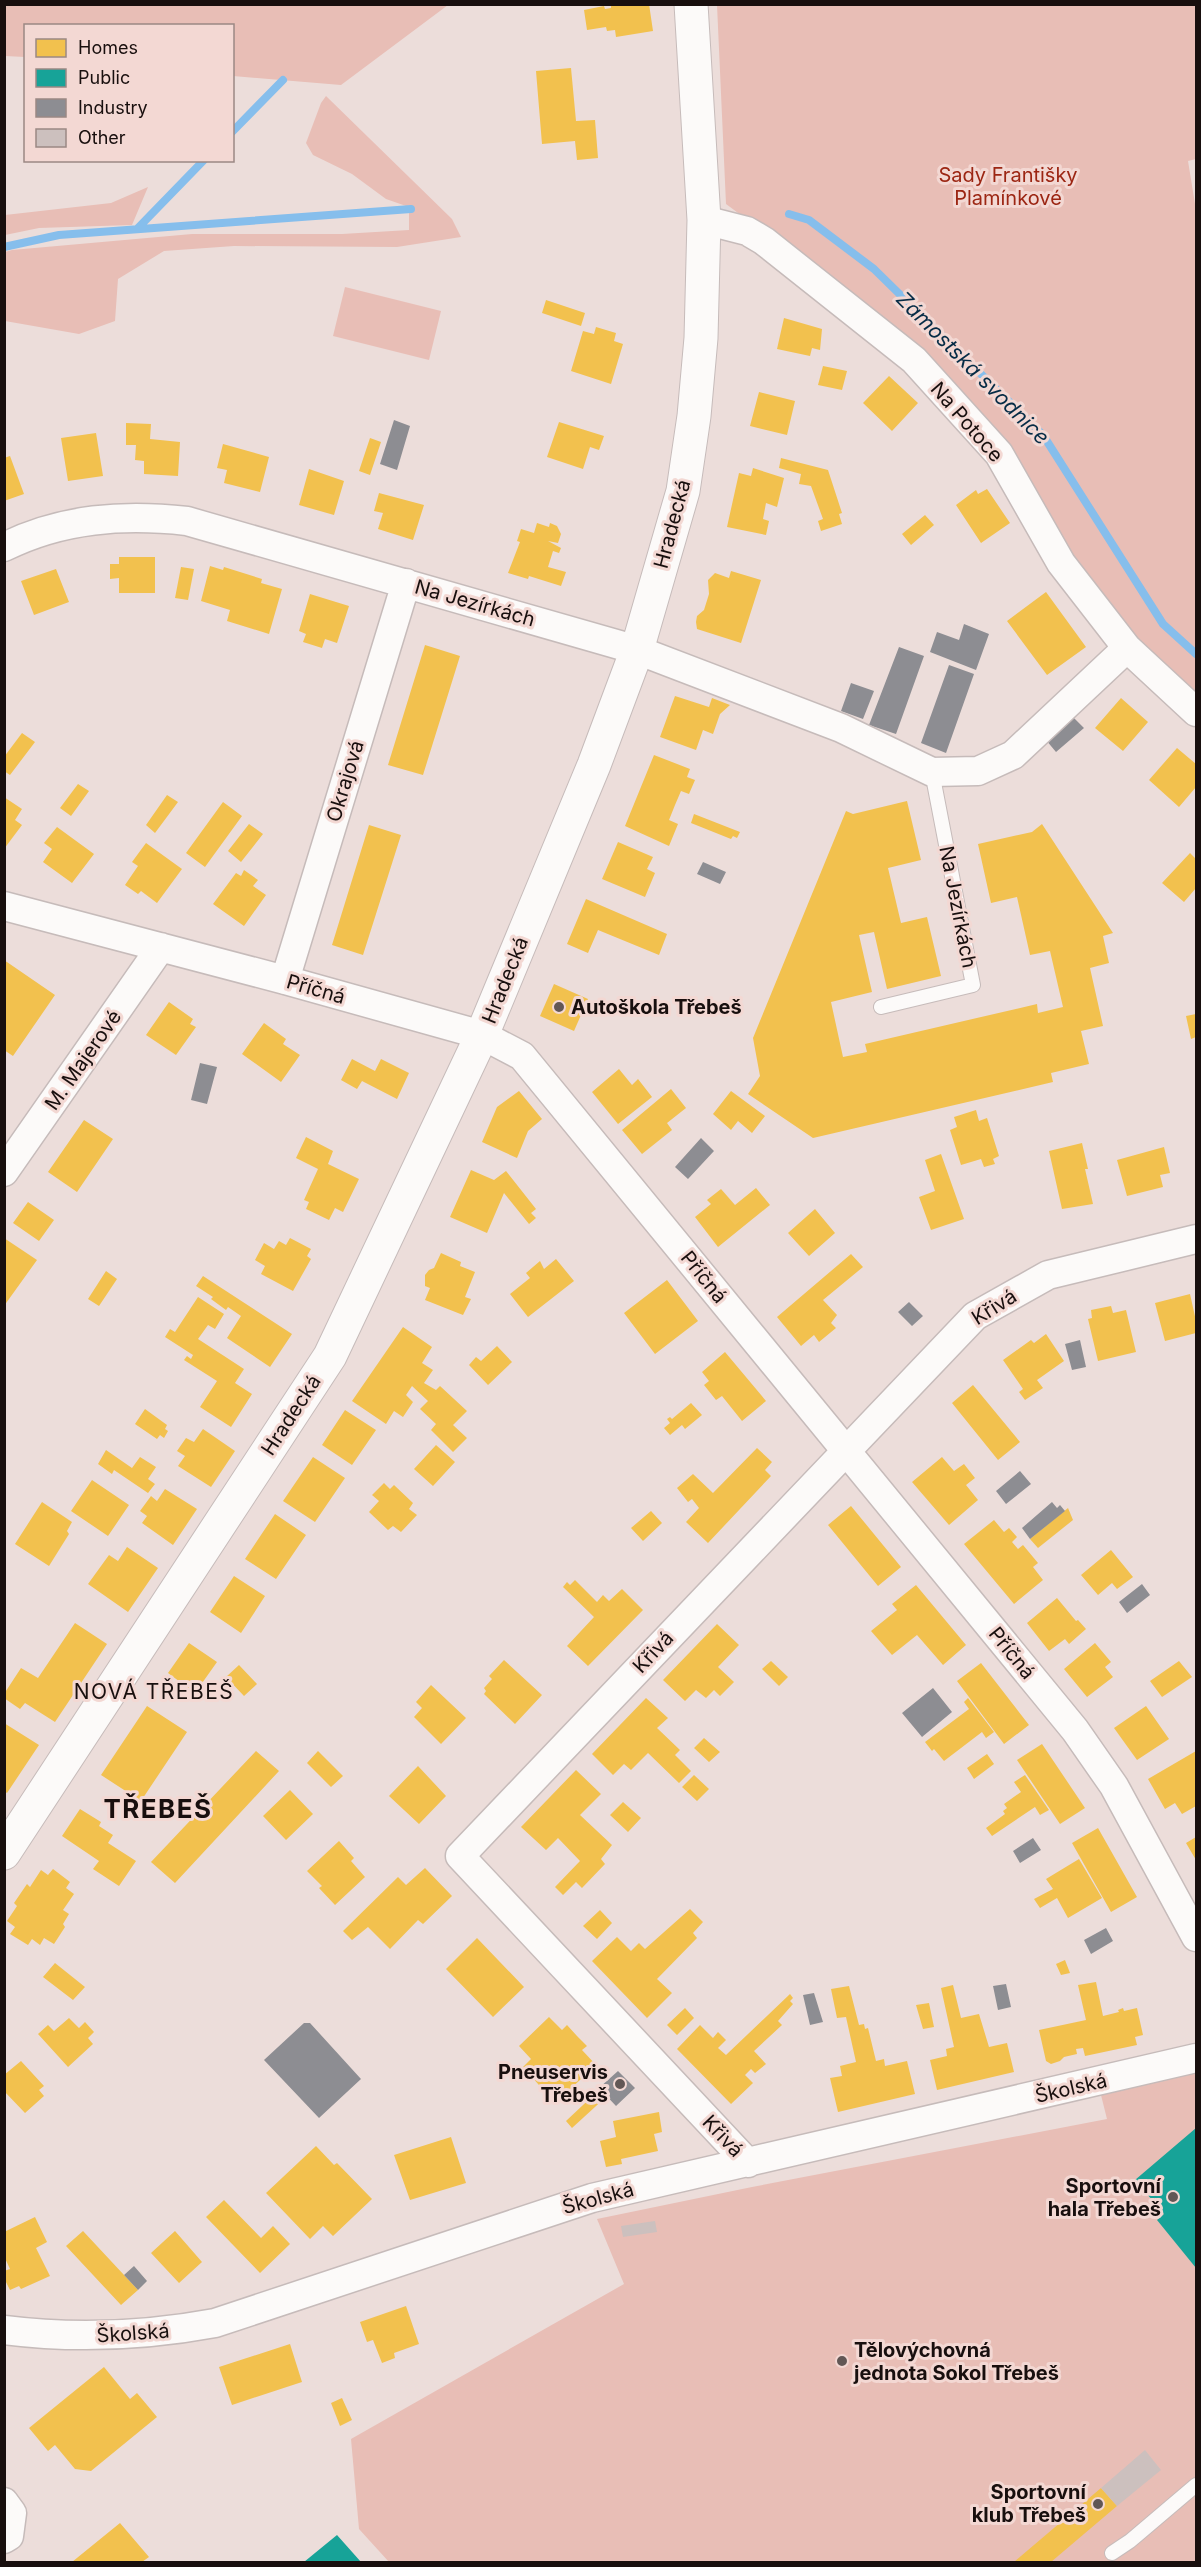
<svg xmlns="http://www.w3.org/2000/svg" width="1201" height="2567" viewBox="0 0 1201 2567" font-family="Inter,sans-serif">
	<rect width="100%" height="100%" fill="#ecddda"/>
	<!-- green -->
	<path fill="#e8beb6" d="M4 5 5 4 448 5 341 85 233 76 232 26H26L25 57 5 56Z
		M717 5H1196V159L1188 161 1196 210V698L1141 648 905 337 726 204Z
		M326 96 452 219 461 237 397 247 234 246 164 251 118 279 115 321 79 334 5 321V252L12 250 192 234H342L409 230V207L386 199 352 174 313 155 306 143 321 103Z
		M148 187 132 225 39 228 5 235V215L111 203Z
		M345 287 441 311 429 360 333 336Z
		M1196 2068V2562H389L359 2529 351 2439 624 2284 597 2219 752 2187 1107 2119 1101 2095Z"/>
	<!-- homes -->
	<path fill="#f2c14e" d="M611 4H649L653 31 616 37 615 30 607 31 606 27 587 30 584 10 604 6 605 9 611 8Z
		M571 68 576 121 595 120 598 158 577 160 575 141 542 144 536 71Z
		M546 300 585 313 581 326 542 313Z
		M784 318 822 329 820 350 812 348 810 356 777 349Z
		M596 327 616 333 614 341 623 344 611 384 571 371 583 331 594 334Z
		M823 366 847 371 842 390 818 385Z
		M889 376 918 403 892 431 863 403Z
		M759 392 795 401 787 435 750 426Z
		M559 422 604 436 599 450 590 447 583 469 547 457Z
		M126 423 151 424 150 439 180 442 178 476 144 474V461L135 460 136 445H126Z
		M96 433 103 476 68 481 61 438Z
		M370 438 381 442 370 475 359 471Z
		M223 444 269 457 260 492 224 483 227 470 217 468Z
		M10 456 24 494 4 501V458Z
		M781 458 828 470 842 513 839 514 842 524 821 531 818 521 823 519 811 486 799 484 801 474 779 468Z
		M753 468 784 478 777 507 766 503 763 519 769 521 766 535 727 527 739 473 751 476Z
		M309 469 344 481 334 515 299 505Z
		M987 489 1010 523 981 543 956 505 976 490 978 494Z
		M379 493 424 505 413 540 378 529 383 513 374 511Z
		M925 515 934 525 911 545 902 534Z
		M537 523 549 527 550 523 557 526 561 534 558 543 548 541 561 548 559 553 553 551 548 567 566 572 561 586 529 576 528 579 508 573 520 542 517 541 521 529 534 533Z
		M119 557H155V593H119V578L110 579V564H119Z
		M210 566 223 570 224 567 262 579 261 583 282 589 269 634 227 621 230 610 201 601Z
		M181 567 194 569 188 600 175 598Z
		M56 569 69 602 34 615 21 581Z
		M731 571 761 580 741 643 697 629 696 622 697 616 704 610 709 594 708 580 715 573 729 578Z
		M1046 592 1086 647 1047 675 1007 621Z
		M310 594 349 606 337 643 325 639 322 648 303 642 306 634 299 631Z
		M425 645 460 656 423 775 388 765Z
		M675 696 709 707 712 698 730 705 720 714 713 734 703 730 696 750 660 737Z
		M1121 698 1148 722 1123 751 1095 728Z
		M22 733 35 742 10 775 4 771V757Z
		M1177 748 1196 764V787L1179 807 1149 780Z
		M654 755 690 769 687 777 695 780 689 794 681 791 675 805 669 820 678 824 669 846 625 826Z
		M78 784 89 791 71 816 60 808Z
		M167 795 178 802 155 833 146 825Z
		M4 797 22 809 15 820 22 825 4 849Z
		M907 801 921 860 888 868 901 923 927 917 941 976 887 989 874 932 859 935 872 992 831 1002 843 1057 867 1052 865 1044 1037 1004 1038 1013 1063 1007 1050 951 1030 955 1017 897 991 903 978 844 1032 832 1042 824 1113 933 1103 936 1109 963 1090 968 1103 1026 1081 1031 1089 1064 1051 1073 1053 1082 813 1138 748 1094 760 1076 753 1038 846 811 853 814Z
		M223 802 242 816 205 867 186 853Z
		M694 814 740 832 737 838 733 836 731 839 691 823Z
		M249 824 263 834 241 862 228 851Z
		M369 825 401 835 363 955 332 945Z
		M57 827 94 854 72 883 43 862 52 849 44 843Z
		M618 842 653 857 647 869 655 873 645 897 602 879Z
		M146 843 182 869 157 903 141 891 138 894 125 885 138 866 132 862Z
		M1190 853 1196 859V888L1184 902 1162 883Z
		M244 870 258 880 253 886 266 895 244 926 213 904 236 873 241 876Z
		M586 899 667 934 659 955 598 930 588 953 567 944Z
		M4 960 55 995 13 1056 4 1050Z
		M554 984 588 999 574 1031 540 1016Z
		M169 1002 193 1019 190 1024 196 1027 176 1055 146 1035Z
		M1196 1014V1037L1191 1039 1186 1016Z
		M264 1023 286 1039 283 1044 300 1055 281 1082 242 1054Z
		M352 1059 375 1071 381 1059 409 1073 397 1099 362 1081 357 1089 341 1080Z
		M619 1069 632 1085 638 1079 652 1097 618 1124 592 1092Z
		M671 1089 686 1108 667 1123 672 1130 642 1154 622 1130Z
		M519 1091 542 1119 528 1131 517 1158 482 1142 497 1107Z
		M731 1091 765 1116 752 1133 738 1121 731 1130 713 1114Z
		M976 1110 979 1121 987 1118 999 1156 993 1159 995 1164 984 1167 981 1159 961 1165 950 1130 957 1127 954 1117Z
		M84 1120 113 1139 77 1192 48 1172Z
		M306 1137 333 1151 328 1164 359 1179 343 1212 335 1208 329 1220 306 1209 309 1202 304 1200 318 1169 296 1158Z
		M1082 1143 1088 1169H1085L1093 1204 1062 1209 1049 1151Z
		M1164 1147 1170 1173 1160 1175 1163 1187 1127 1196 1117 1160Z
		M941 1154 964 1219 931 1230 919 1197 935 1191 925 1160Z
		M471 1170 494 1180 506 1171 536 1209 531 1213 536 1218 529 1224 504 1193 487 1233 450 1217Z
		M756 1188 770 1205 718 1247 695 1217 711 1204 707 1200 721 1189 735 1205Z
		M28 1202 54 1220 39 1241 13 1223Z
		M815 1209 835 1233 809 1256 788 1233Z
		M4 1238 37 1260 4 1306Z
		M290 1238 311 1249 307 1256 311 1259 293 1291 261 1274 265 1266 255 1260 264 1243 274 1249 279 1241 286 1245Z
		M441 1253 461 1262 460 1266 475 1272 465 1297 471 1299 463 1315 425 1300 430 1288 425 1286V1275L429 1270 434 1268Z
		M851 1254 863 1267 823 1300 837 1315 831 1323 836 1328 819 1342 814 1335 801 1346 777 1317Z
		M556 1259 574 1281 528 1317 510 1294 530 1278 526 1273 540 1261 544 1269Z
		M106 1271 117 1279 99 1306 88 1299Z
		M203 1276 292 1334 270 1367 227 1338 241 1316 228 1307 226 1310 211 1299 213 1297 196 1286Z
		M667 1280 698 1321 655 1354 624 1313Z
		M1190 1294 1196 1321V1333L1165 1341 1155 1303Z
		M198 1297 224 1314 215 1329 208 1325 198 1339 244 1369 235 1383 252 1394 231 1427 200 1407 217 1381 184 1360 187 1356 191 1359 193 1355 165 1337 170 1329 175 1332Z
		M1111 1306 1113 1313 1126 1310 1136 1352 1098 1361 1088 1319 1092 1318 1091 1310Z
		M403 1327 432 1347 422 1363 433 1370 424 1383 436 1390 440 1386 467 1411 453 1425 467 1438 453 1452 431 1430 436 1424 420 1409 428 1401 412 1386 406 1395 413 1402 403 1417 394 1411 386 1424 352 1401Z
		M1046 1334 1064 1361 1037 1380 1043 1388 1025 1400 1019 1392 1023 1389 1003 1360 1031 1340 1034 1343Z
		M497 1346 512 1362 488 1385 469 1365 476 1357 481 1361Z
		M725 1352 766 1401 742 1421 722 1396 716 1400 704 1385 709 1381 702 1372Z
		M973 1385 1020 1442 998 1460 952 1403Z
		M691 1403 702 1415 685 1429 682 1425 670 1435 664 1428 670 1423 667 1419 670 1417 672 1419Z
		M145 1409 167 1425 165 1429 168 1431 164 1438 160 1435 157 1439 135 1424Z
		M345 1410 376 1430 352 1465 322 1445Z
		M203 1429 235 1451 211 1487 178 1466 185 1456 177 1451 186 1438 194 1442Z
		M436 1445 455 1462 433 1486 414 1469Z
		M757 1448 772 1462 765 1470 771 1476 708 1543 686 1522 699 1508 692 1499 688 1502 677 1488 693 1474 713 1493Z
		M106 1450 132 1468 140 1457 156 1467 148 1479 155 1484 148 1493 114 1470 112 1474 98 1464Z
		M313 1457 345 1478 315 1522 283 1501Z
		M942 1457 954 1471 964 1464 975 1478 966 1485 978 1500 949 1525 912 1482Z
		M92 1480 129 1505 108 1536 71 1511Z
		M384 1483 390 1489 394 1485 413 1503 409 1509 417 1515 401 1532 393 1526 388 1530 369 1512 379 1501 372 1495Z
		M165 1489 197 1509 173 1545 142 1523 147 1516 140 1511 151 1496 157 1501Z
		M42 1502 72 1522 67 1531 69 1534 49 1566 15 1544Z
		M851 1506 901 1567 878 1586 828 1525Z
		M1068 1508 1073 1520 1038 1548 1030 1539Z
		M651 1511 662 1523 643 1541 631 1528Z
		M275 1514 306 1535 276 1579 245 1559Z
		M994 1520 1004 1532 1009 1528 1017 1537 1012 1542 1018 1549 1023 1545 1038 1563 1033 1567 1043 1580 1014 1604 964 1544Z
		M127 1547 158 1568 128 1612 88 1584 109 1555 118 1561Z
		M1111 1550 1133 1577 1117 1589 1112 1583 1098 1595 1081 1575Z
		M234 1576 265 1596 241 1633 210 1612Z
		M575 1580 597 1602 603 1595 609 1601 622 1589 643 1610 588 1666 567 1646 594 1617 563 1587 567 1582 570 1585Z
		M916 1585 966 1645 943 1665 917 1635 892 1655 871 1631 897 1610 892 1604Z
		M1057 1598 1076 1621 1078 1620 1086 1629 1069 1644 1065 1639 1049 1651 1027 1623Z
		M75 1623 107 1644 55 1722 25 1703 20 1709 4 1698V1694L21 1668 38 1678Z
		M717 1624 739 1645 718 1667 734 1682 720 1696 714 1690 706 1698 696 1690 685 1701 663 1680Z
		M189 1643 217 1662 195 1693 168 1673Z
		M1095 1643 1111 1662 1105 1667 1113 1677 1087 1697 1064 1669Z
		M504 1660 542 1695 515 1724 484 1694 486 1691 484 1688 492 1679 489 1676Z
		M771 1661 788 1677 779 1686 762 1669Z
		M1179 1661 1192 1677 1162 1697 1150 1681Z
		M981 1663 1029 1725 1004 1744 957 1681Z
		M239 1665 257 1684 244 1696 226 1677Z
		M431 1685 466 1718 441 1744 414 1717 422 1708 416 1702Z
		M646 1698 668 1718 657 1728 680 1750 675 1755 691 1771 679 1783 648 1753 631 1770 624 1764 613 1775 592 1754Z
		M968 1698 994 1732 986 1738 982 1732 944 1761 934 1749 932 1751 925 1742 969 1709 964 1702Z
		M147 1706 187 1732 141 1801 101 1775Z
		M1146 1706 1169 1739 1137 1760 1114 1728Z
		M4 1723 39 1745 7 1793 4 1791Z
		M704 1738 720 1752 709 1762 694 1748Z
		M1042 1744 1085 1808 1060 1824 1017 1760Z
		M256 1751 279 1771 175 1883 151 1862Z
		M318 1751 343 1776 331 1787 307 1763Z
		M1196 1751V1806L1182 1814 1175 1803 1165 1809 1148 1779Z
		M987 1754 994 1764 974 1779 967 1768Z
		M418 1766 446 1796 419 1824 389 1796Z
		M576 1770 601 1794 580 1815 612 1845 601 1859 605 1864 582 1888 576 1882 563 1895 555 1887 580 1861 558 1838 546 1850 521 1827Z
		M694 1775 709 1789 697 1801 682 1787Z
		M1025 1775 1049 1810 1040 1815 1035 1807 992 1836 986 1828 1005 1814 1003 1811 1007 1808 1004 1804 1021 1792 1014 1782Z
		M290 1790 313 1814 286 1840 263 1816Z
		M623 1802 641 1818 628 1832 610 1815Z
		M80 1809 101 1822 99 1826 113 1835 108 1843 136 1861 119 1886 93 1869 99 1861 62 1836Z
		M1098 1828 1137 1897 1111 1912 1072 1843Z
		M1196 1837V1860L1186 1843Z
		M339 1841 354 1858 351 1861 365 1877 335 1905 319 1888 322 1886 307 1871Z
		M1079 1859 1102 1898 1068 1918 1057 1898 1040 1908 1034 1899 1053 1889 1046 1879Z
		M425 1868 452 1896 423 1924 418 1920 390 1949 368 1927 352 1940 343 1931 398 1877 406 1885Z
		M53 1869 70 1882 66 1888 74 1894 63 1910 69 1914 63 1924 65 1927 54 1944 44 1938 40 1945 32 1939 28 1945 10 1934 15 1927 7 1921 17 1906 14 1903 27 1884 30 1887 41 1870 48 1875Z
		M690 1909 703 1922 693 1933 697 1938 657 1979 672 1993 647 2018 592 1961 617 1937 631 1951 639 1943 645 1949Z
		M600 1910 612 1923 597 1939 583 1926Z
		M477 1938 524 1987 493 2017 446 1969Z
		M1065 1960 1070 1973 1061 1975 1056 1964Z
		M55 1963 85 1987 73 2000 43 1977Z
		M1096 1982 1103 2016 1119 2012 1118 2010 1123 2008 1124 2011 1137 2008 1143 2035 1135 2037 1137 2045 1085 2056 1083 2048 1076 2049 1077 2054 1064 2057 1060 2061 1051 2064 1046 2061 1039 2030 1086 2020 1078 1985Z
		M953 1985 961 2018 979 2014 989 2047 1007 2043 1014 2072 937 2090 930 2060 947 2056 946 2049 954 2047 941 1988Z
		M849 1986 859 2025 864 2024 865 2029 868 2028 876 2061 884 2059 885 2066 907 2061 915 2094 838 2112 830 2078 842 2076 840 2066 856 2062 846 2017 837 2018 831 1989Z
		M790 1994 793 1998 790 2001 793 2004 778 2021 782 2025 754 2051 766 2064 755 2073 751 2069 745 2075 753 2083 731 2104 677 2049 700 2025 713 2038 718 2032 726 2040 718 2048 726 2055Z
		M929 2003 934 2027 923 2029 916 2005Z
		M685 2008 694 2018 677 2035 667 2025Z
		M549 2017 562 2030 567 2025 577 2036 587 2046 582 2050 596 2065 565 2094 555 2084 546 2093 523 2067 531 2059 519 2046Z
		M69 2018 79 2028 85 2022 94 2032 88 2038 93 2044 68 2067 38 2034 48 2025 54 2031Z
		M21 2061 44 2086 39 2090 44 2096 25 2113 4 2091V2075Z
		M600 2089 607 2096 572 2128 566 2121Z
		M659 2112 662 2132 654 2134 658 2151 621 2159 622 2164 606 2167 600 2141 616 2137 613 2121Z
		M451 2137 466 2183 410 2200 394 2155Z
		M316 2146 334 2165 337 2163 372 2199 333 2236 323 2226 310 2239 266 2193Z
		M224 2200 261 2238 273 2226 290 2244 260 2273 206 2217Z
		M35 2217 47 2242 36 2248 50 2276 21 2289 19 2286 10 2290 4 2278V2271L10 2269 4 2256V2232Z
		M83 2231 138 2290 121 2305 66 2246Z
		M175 2231 202 2262 179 2283 151 2253Z
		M406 2306 419 2344 394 2353 395 2358 382 2363 373 2340 367 2342 360 2322Z
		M290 2344 302 2382 232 2405 219 2367Z
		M104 2367 130 2399 137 2393 157 2417 91 2471 75 2469 55 2445 48 2451 29 2428Z
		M342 2398 352 2420 340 2426 331 2403Z
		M1101 2488 1117 2506 1051 2562H1014Z
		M120 2523 149 2557 142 2562H72Z"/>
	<!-- public -->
	<path fill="#17a398" d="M1196 2128V2268L1157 2220 1164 2214 1135 2180Z
		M337 2535 361 2562H304Z"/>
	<!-- industry -->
	<path fill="#8d8d92" d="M394 420 410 426 397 470 380 464Z
		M964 624 989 634 976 670 930 652 937 632 959 640Z
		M899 647 924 656 896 734 869 725Z
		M949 665 974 674 946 753 921 743Z
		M851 683 874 691 863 719 841 711Z
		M1073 717 1084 728 1056 752 1046 740Z
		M703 862 726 872 720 884 697 874Z
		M200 1063 217 1067 207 1104 191 1100Z
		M701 1138 714 1151 688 1179 675 1167Z
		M909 1302 923 1316 912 1326 898 1312Z
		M1080 1340 1086 1367 1072 1370 1065 1344Z
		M1020 1471 1031 1484 1006 1504 996 1491Z
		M1052 1502 1057 1508 1060 1505 1065 1511 1030 1539 1022 1528Z
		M1142 1584 1150 1595 1127 1613 1119 1602Z
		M933 1688 952 1712 922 1737 902 1713Z
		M1033 1838 1041 1850 1020 1863 1013 1851Z
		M1106 1928 1113 1941 1091 1954 1084 1940Z
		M1006 1984 1011 2007 998 2010 993 1986Z
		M814 1993 823 2022 810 2025 803 1995Z
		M304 2023H310L361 2079 319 2118 264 2060Z
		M618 2071 635 2088 616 2106 599 2088Z
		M134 2266 147 2281 138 2290 124 2275Z"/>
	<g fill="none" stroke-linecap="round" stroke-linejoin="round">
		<!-- stream -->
		<path stroke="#86beec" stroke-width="8" d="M232 132 283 80
			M789 214 809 220 874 269 1043 435 1163 624 1196 654
			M137 229 204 160
			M4 247 59 235 411 209"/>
	</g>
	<!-- building -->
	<path fill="#ccc0be" d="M655 2221 657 2232 623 2237 621 2226Z
		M1145 2450 1161 2470 1117 2506 1101 2488Z"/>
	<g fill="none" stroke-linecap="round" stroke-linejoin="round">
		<defs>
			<path id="lane" d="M881 1007 973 985 932 772
				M1112 2553 1130 2541 1196 2485"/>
			<path id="street" d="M704 220 747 231 764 241 914 360 999 454 1061 563 1127 648 1196 712
				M4 547C62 518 124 514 187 521L637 650 841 728 932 772 978 771 1013 755 1127 648
				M4 906 285 980 482 1035 522 1056 1075 1730 1114 1786 1196 1937
				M285 980 406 583
				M4 1172 161 947
				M748 2163 460 1856 975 1316 1048 1275 1196 1239
				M4 2330C76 2339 145 2336 215 2323L592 2198 1196 2058
				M4 2502 12 2513 9 2536 4 2539"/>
			<path id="secondary" d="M4 1853 330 1356 482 1035 594 765 637 650 683 491 694 416 701 338 704 220 691 4"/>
		</defs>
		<!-- lane casing -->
		<use href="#lane" stroke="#c6bbba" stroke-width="16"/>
		<!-- street casing -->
		<use href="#street" stroke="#c6bbba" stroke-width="31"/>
		<!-- secondary casing -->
		<use href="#secondary" stroke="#c6bbba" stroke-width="35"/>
		<!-- lane -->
		<use href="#lane" stroke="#fcfaf9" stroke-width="14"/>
		<!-- street -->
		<use href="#street" stroke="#fcfaf9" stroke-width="28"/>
		<!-- secondary -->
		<use href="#secondary" stroke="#fcfaf9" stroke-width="33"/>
	</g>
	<!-- markers -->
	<g fill="#625755" stroke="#f3d8d3" stroke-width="2">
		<circle cx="559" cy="1007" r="6"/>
		<circle cx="620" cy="2084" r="6"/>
		<circle cx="1173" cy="2197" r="6"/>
		<circle cx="842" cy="2361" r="6"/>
		<circle cx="1098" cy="2504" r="6"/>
	</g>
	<g text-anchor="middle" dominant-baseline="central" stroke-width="6" stroke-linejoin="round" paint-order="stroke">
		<!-- park labels -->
		<g font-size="20" fill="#9c2613" stroke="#f3d8d3">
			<text x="1008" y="175">Sady Františky<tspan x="1008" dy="23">Plamínkové</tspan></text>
		</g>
		<!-- street labels -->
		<g font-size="20" fill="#180f0e" stroke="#f3d8d3">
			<text transform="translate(967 422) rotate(49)">Na Potoce</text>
			<text transform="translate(672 524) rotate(-75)">Hradecká</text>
			<text transform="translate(475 603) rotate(16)">Na Jezírkách</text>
			<text transform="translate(345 781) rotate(-73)">Okrajová</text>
			<text transform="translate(958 907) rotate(79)">Na Jezírkách</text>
			<text transform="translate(505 980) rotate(-68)">Hradecká</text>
			<text transform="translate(316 989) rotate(16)">Příčná</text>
			<text transform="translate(83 1060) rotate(-55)">M. Majerové</text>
			<text transform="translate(704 1277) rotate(51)">Příčná</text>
			<text transform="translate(994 1307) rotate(-32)">Křivá</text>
			<text transform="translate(291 1415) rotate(-57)">Hradecká</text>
			<text transform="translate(653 1652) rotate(-47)">Křivá</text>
			<text transform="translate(1012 1653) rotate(51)">Příčná</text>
			<text transform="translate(1071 2088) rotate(-13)">Školská</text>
			<text transform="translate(723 2136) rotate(47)">Křivá</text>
			<text transform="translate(598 2198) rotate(-15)">Školská</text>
			<text transform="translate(133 2333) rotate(-4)">Školská</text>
		</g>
		<!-- poi labels -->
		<g font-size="20" font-weight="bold" fill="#180f0e" stroke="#f3d8d3" text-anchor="end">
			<text x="571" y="1007" text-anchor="start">Autoškola Třebeš</text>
			<text x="608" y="2072">Pneuservis<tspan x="608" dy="23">Třebeš</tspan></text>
			<text x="1161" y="2186">Sportovní<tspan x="1161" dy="23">hala Třebeš</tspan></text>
			<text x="854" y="2350" text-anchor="start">Tělovýchovná<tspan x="854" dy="23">jednota Sokol Třebeš</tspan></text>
			<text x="1086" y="2492">Sportovní<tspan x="1086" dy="23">klub Třebeš</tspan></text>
		</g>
		<!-- water labels -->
		<g font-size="21" font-style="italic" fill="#062c46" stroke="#f3d8d3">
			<text transform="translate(973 368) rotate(45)">Zámostská svodnice</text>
		</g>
		<!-- neighbourhood labels -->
		<g font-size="21" letter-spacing="1.5" fill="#180f0e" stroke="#f3d8d3">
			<text x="154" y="1691">NOVÁ TŘEBEŠ</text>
		</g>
		<!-- district labels -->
		<g font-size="26" font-weight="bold" letter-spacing="1.5" fill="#180f0e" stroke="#f3d8d3">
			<text x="158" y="1808">TŘEBEŠ</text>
		</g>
	</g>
	<!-- border -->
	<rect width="1201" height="2567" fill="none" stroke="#180f0e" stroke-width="12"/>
	<!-- legend -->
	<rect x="24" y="24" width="210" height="138" fill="#f3d8d3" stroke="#9b8884" stroke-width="1.5"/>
	<rect x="36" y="39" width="30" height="18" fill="#f2c14e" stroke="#9b8884" stroke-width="1.5"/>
	<text x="78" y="54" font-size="18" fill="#180f0e">Homes</text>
	<rect x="36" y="69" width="30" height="18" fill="#17a398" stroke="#9b8884" stroke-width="1.5"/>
	<text x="78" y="84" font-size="18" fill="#180f0e">Public</text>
	<rect x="36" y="99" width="30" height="18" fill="#8d8d92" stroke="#9b8884" stroke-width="1.5"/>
	<text x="78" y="114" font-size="18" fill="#180f0e">Industry</text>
	<rect x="36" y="129" width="30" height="18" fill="#ccc0be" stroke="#9b8884" stroke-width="1.5"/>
	<text x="78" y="144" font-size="18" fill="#180f0e">Other</text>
</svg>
